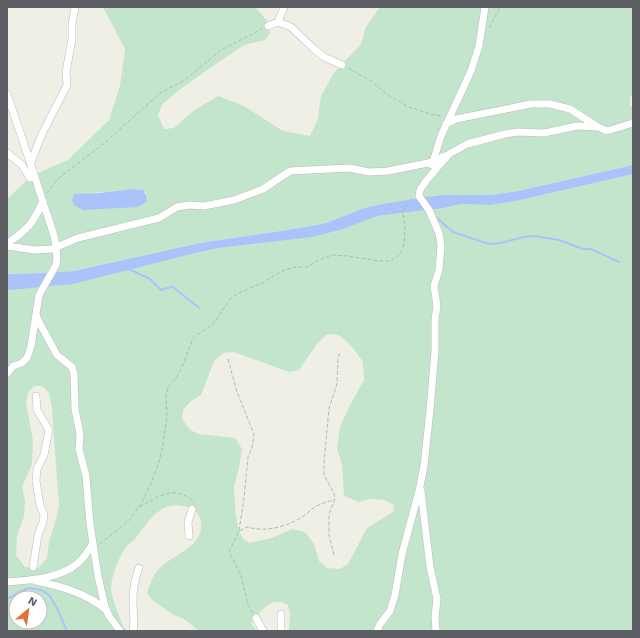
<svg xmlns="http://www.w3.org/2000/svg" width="640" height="638" viewBox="0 0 640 638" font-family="'Work Sans',sans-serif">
	<rect width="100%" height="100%" fill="#efefe6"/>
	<!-- green -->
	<path fill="#c3e5cc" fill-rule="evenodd" d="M103 7H255L267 21 270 33 265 40 244 45 207 70 175 93 162 105 158 115 164 129 174 128 193 111 218 96 244 106 283 131 310 136 318 119 321 96 334 73 361 44 366 27 380 7H633V95L630 96V106H633V165L518 191 490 195H441L387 203 364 208 326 223 300 228 200 243 74 271 46 273 7 274V199L31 176 68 160 109 120 120 86 125 49ZM139 189 145 192 147 197 82 193C101 193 120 190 139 189Z
		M633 174V631H289L290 614 288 605C270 595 262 611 251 623L257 631H199L184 619 172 614 151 599 147 593C150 584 153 574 161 567 173 555 199 548 201 528 202 519 198 511 190 508 181 505 173 504 164 508 152 514 143 529 135 539 131 543 126 546 124 550 119 557 110 581 111 590 112 599 120 618 124 628L128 631H7V289L54 286 195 253 219 248 244 245 377 216 444 208 461 204 491 205 516 201ZM335 334 342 337 353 348 363 362 364 380 349 407 340 427 337 449 342 464 344 496 359 502 370 499 384 500 394 505 393 512 367 528 348 564 340 569 327 568 319 561 314 544 305 532 292 529 272 538 249 543 243 539 239 531 236 516 234 488 239 467 242 449 235 438 199 434 190 430 182 419 183 410 190 402 201 395 214 361 223 353 233 352 248 357 289 372 299 370 317 344 326 335ZM34 386H42L49 393 52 409 59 506 55 523 49 542 47 558 38 568 25 567 16 555 17 536 24 516 25 501 22 487 32 464 33 441 26 402 28 393ZM16 598H40V622H16Z"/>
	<!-- water -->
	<path fill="#aac3fb" d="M633 165V174L516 201 491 205 461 204 444 208 377 216 343 229 312 237 219 248 195 253 73 284 10 290 7 289V274L46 273 74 271 200 243 300 228 326 223 364 208 387 203 441 195H490L518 191Z
		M133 189 143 190 147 197 146 202 138 207 83 210 75 206 72 201 74 194 99 193Z"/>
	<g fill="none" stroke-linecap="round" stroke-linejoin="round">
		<!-- stream -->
		<path stroke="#aac3fb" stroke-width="2" d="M436 217 453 232 489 244 500 243 524 237 535 236 559 240 583 249H591L619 262
			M129 269 150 279 161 290C165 289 168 287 173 287L199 308
			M7 599 28 588 41 590 49 595 57 608 67 631"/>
		<defs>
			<path id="minor" d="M278 22 284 7
				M268 26 278 22 291 27 313 48 324 57 342 65
				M7 94C19 129 31 164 42 199 48 220 60 243 56 265L39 295 36 314 38 320 57 355 72 367 74 374 75 409 80 434 79 449 86 476 90 524 98 576 105 607 109 616 120 631
				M446 124 456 119 531 104H550L570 109 598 127 607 131 633 123
				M7 153 22 165 30 178
				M31 162 42 134 67 85 66 72 72 39V24L75 7
				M432 165 441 136 471 71 479 46 485 7
				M7 243C27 231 34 222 43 201
				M7 246 35 250 52 249 78 238 159 218 177 207 189 205 204 206 234 200 263 189 290 171 349 168 369 172 388 171 433 162 445 156
				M7 374 13 366 22 363 27 358 31 346 36 314
				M421 491 430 567 437 599 435 617 436 631
				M189 536 188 522 192 509
				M33 567 38 535 43 522 44 515 40 505 36 481 37 469 44 455 49 430 37 410 36 396
				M36 581C60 586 86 593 105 609
				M7 582C31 580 59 579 78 563 85 557 89 550 93 543
				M256 618 263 631
				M133 631C135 622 133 612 133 602 133 591 135 578 139 568
				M281 631V614
				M377 631 380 624 390 611 395 595 402 554 419 491 424 466 430 410 435 351V319L437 306 434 286 439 270 441 245 439 233 429 210 419 196 420 190 426 181 449 154 467 144 505 134 518 132 544 133 577 126 598 127"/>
		</defs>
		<!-- minor casing -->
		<use href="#minor" stroke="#babbc1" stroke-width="8"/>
		<!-- path -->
		<path stroke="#9dc5b2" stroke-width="1" stroke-dasharray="4 2" stroke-linecap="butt" d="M489 28 500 7
			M348 68 371 81 388 95 409 107 430 114 442 116
			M47 193 59 178 107 141 160 93 185 80 221 50 262 29
			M228 359 237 392 254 434 252 448 248 457 244 498 239 531
			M139 507C159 497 173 484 193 501V503
			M100 544 127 522 134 514 142 502 152 481 159 462 163 445 167 416 166 396 168 387 176 378 183 365 193 338 213 324 231 298 241 292 262 283 282 271 294 267H307L321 259 332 255 348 256 380 261H390L397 257 402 251 404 244 405 231 403 212 406 205 413 197
			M334 555 329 535V514L335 499 334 493 324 475V462L329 408 337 384 338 359 340 351
			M253 613 248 605 241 575 229 552 239 531 247 527C266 532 281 528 299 519 303 517 307 513 311 510 318 504 326 502 334 500"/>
		<!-- minor -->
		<use href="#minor" stroke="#fff" stroke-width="7"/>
	</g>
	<!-- border -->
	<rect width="640" height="638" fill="none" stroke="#5d5f65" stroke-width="16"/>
	<!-- north arrow -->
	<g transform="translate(28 610) rotate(29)"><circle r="19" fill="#ffffff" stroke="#bebfc1"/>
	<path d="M0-3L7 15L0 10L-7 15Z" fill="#e17039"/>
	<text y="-6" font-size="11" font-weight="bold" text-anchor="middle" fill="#5d5f65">N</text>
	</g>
</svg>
